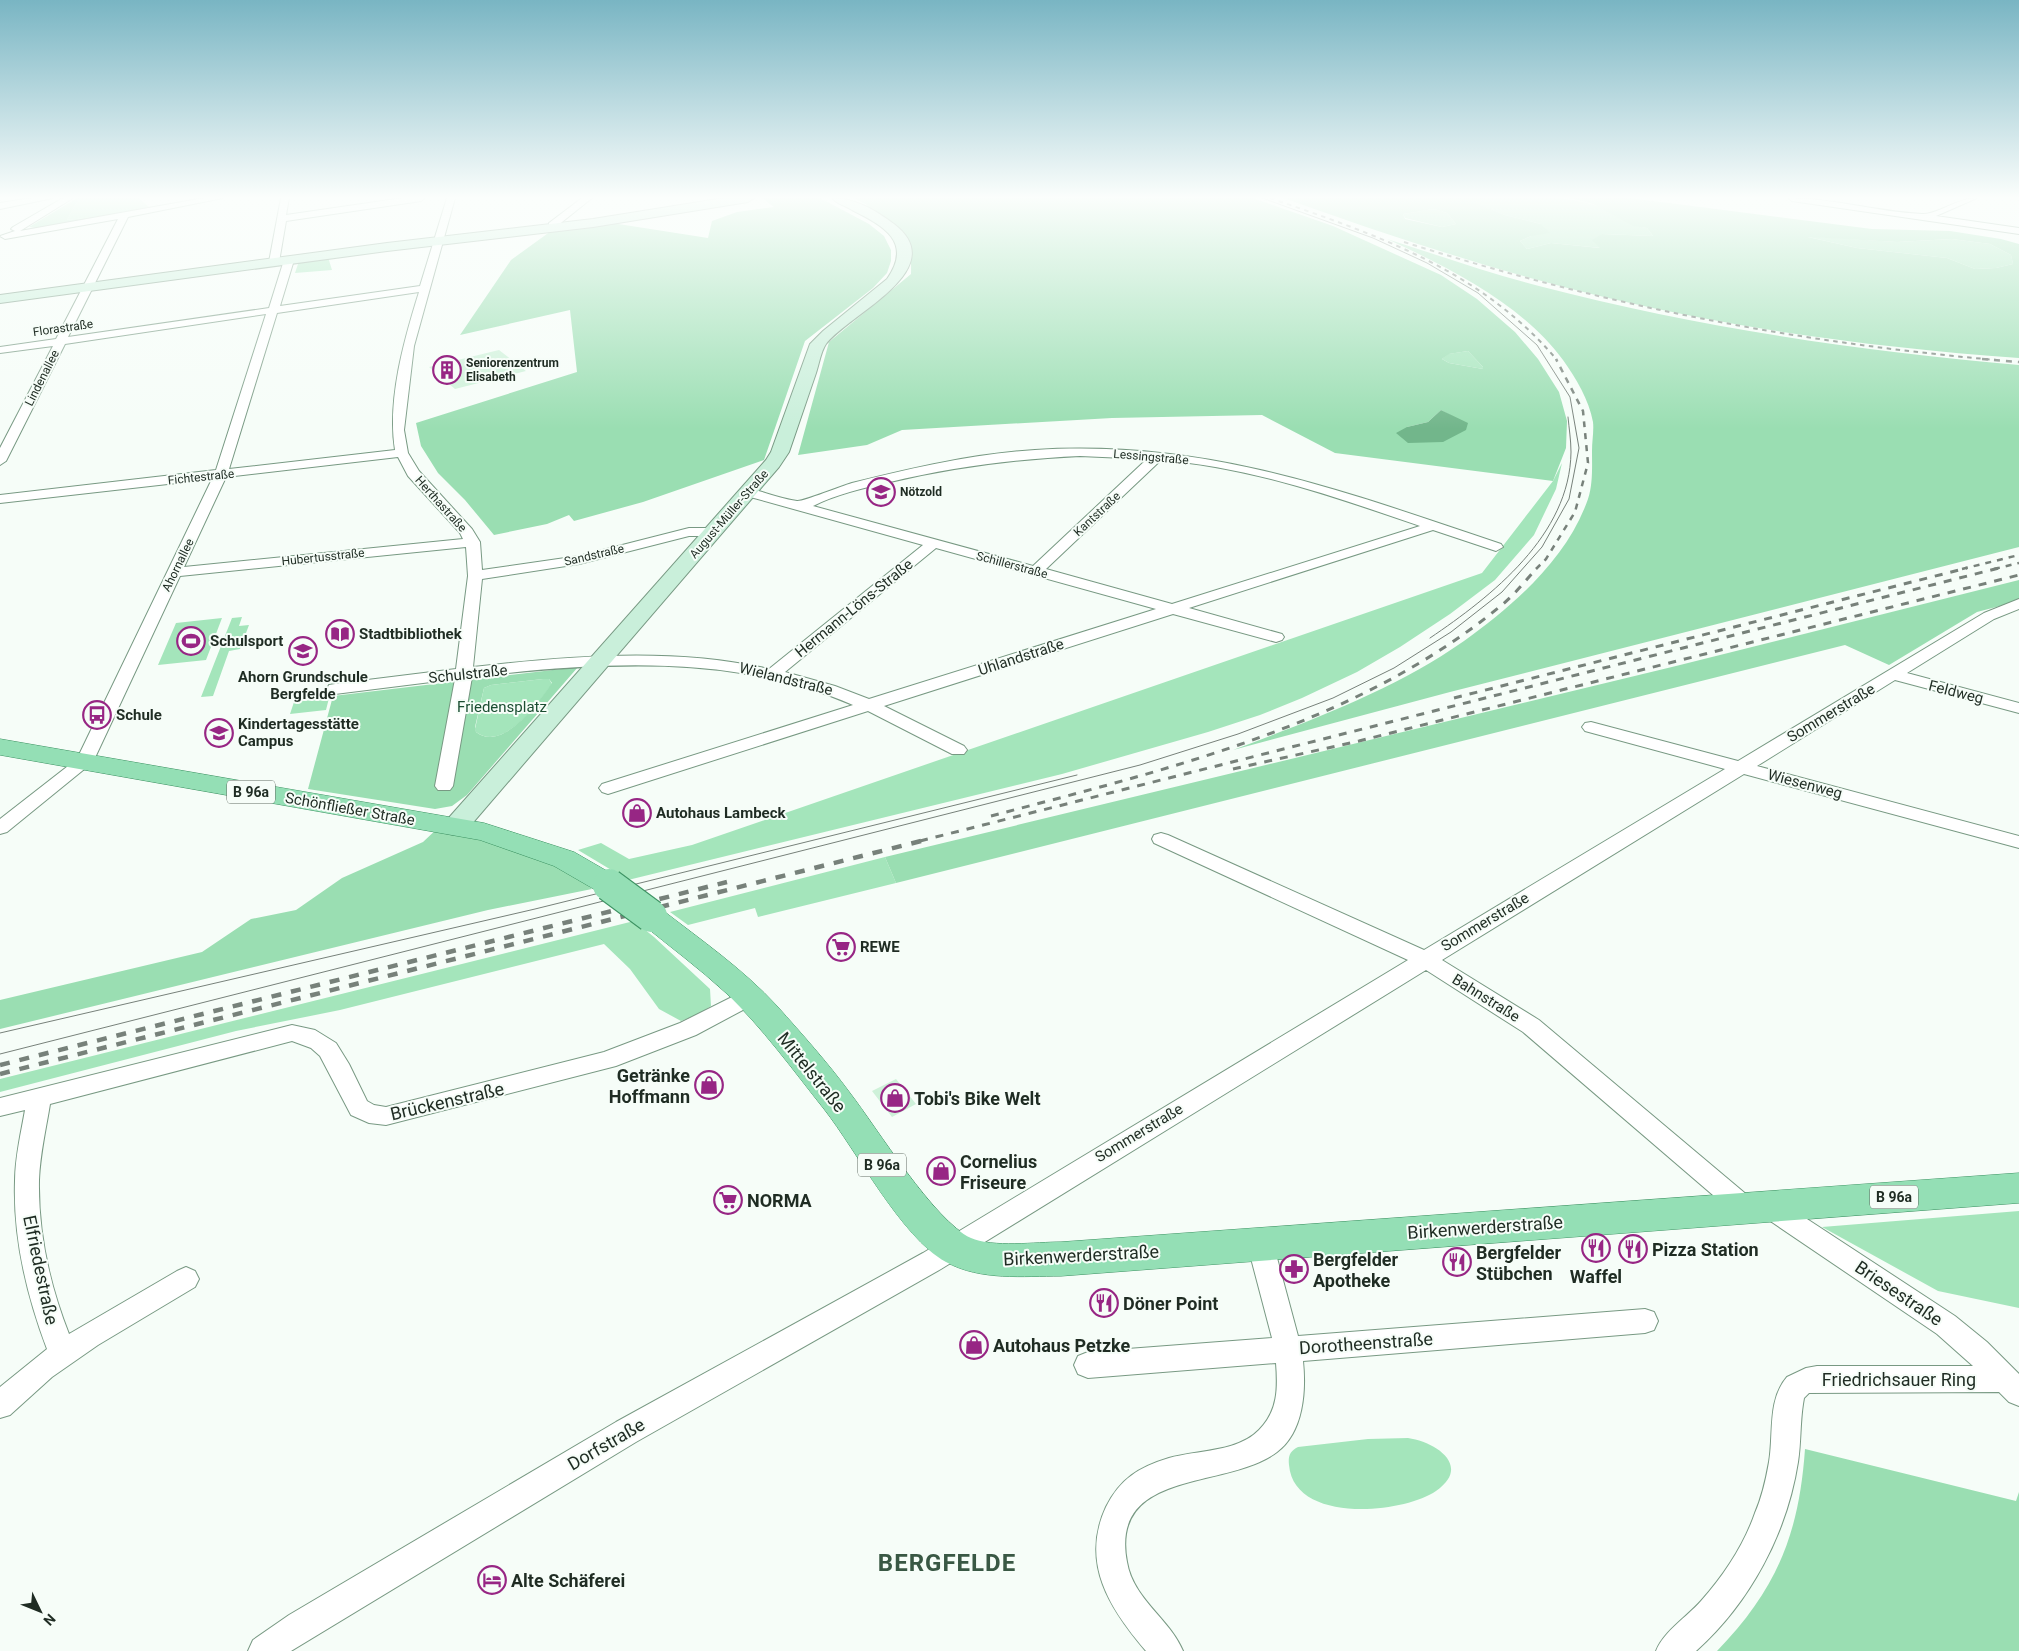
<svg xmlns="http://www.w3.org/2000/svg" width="2019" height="1651" viewBox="0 0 2019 1651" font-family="Roboto,sans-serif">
	<rect width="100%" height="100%" fill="#f6fdf8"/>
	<!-- green -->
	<path fill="#a4e5bb" d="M79 198H139L149 207 112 215 67 220Z
		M1485 198C1520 198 1558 194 1591 204 1612 210 1625 225 1647 228L1653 236 1602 234 1601 248 1551 243 1527 249 1520 241 1531 236 1541 224 1505 215 1475 203Z
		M1434 209 1447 213 1456 224 1442 227 1405 218 1403 214Z
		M1804 236 1897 242 1952 239 1990 244 2011 255 2013 264 1996 268 1975 269 1947 258 1857 248Z
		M328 257 332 270 295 273 299 261Z
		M1468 351 1483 367V369L1449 363 1442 359 1448 354Z
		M1562 463 1556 489 1534 535 1495 580 1450 614 1400 647 1357 672 1302 698 1260 715 1208 732 1062 774 628 880 578 850 601 843 629 859 692 845 1482 573 1553 481Z
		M242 617 239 626 249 625 240 649 229 651 213 696 201 697 232 618Z
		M222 618 206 660 158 665 176 623Z
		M543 679H549L552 684C539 702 503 753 476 732L475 729 484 688 491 685Z
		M329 698 326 710 290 714 294 702Z
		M885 857 896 883 758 917 755 908 688 925 670 912Z
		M634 921 654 937 710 989 711 1006 699 1014 681 1021 659 1009 630 969 604 944 340 1010 236 1031 0 1092V1079Z
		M2019 1211V1308L1938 1291 1822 1227Z
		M1408 1438C1436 1442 1472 1466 1436 1491 1402 1514 1294 1524 1289 1465 1288 1456 1290 1451 1298 1447L1368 1439Z"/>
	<!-- forest -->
	<path fill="#9adeb2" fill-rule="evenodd" d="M77 198H79L67 220 112 215 36 228 29 227Z
		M762 198H820L869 224 884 236 891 250V261L887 273 873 288 805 341 764 460 643 502 574 521 569 515 547 524 494 535 465 500 438 473 421 446 416 423 577 372 570 310 460 335 511 260 551 231 612 223 708 238 712 221 737 212 774 207Z
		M854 198H1253L1333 226 1441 275 1477 299 1515 332 1538 359 1559 392 1567 421 1566 448 1553 481 1335 453 1262 415 1112 418 902 430 867 445 798 455 829 342 911 274C912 230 903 230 868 209L867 205ZM1468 351 1483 367V369L1449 363 1442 359 1449 354ZM1441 410 1467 424 1407 427 1428 422Z
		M1283 198H1485L1476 203 1505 215 1541 224 1550 233 1531 236 1520 241 1527 249 1551 243 1600 248 1592 240 1602 234 1653 236 1647 228 1633 226 1593 204 1569 198H1630L1872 229 1950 231 2001 239 2019 244V358C1884 348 1749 331 1617 300 1504 274 1393 237 1283 198ZM1434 209 1447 213 1456 224 1442 227 1405 219 1403 214ZM1808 237 1897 242 1952 239 1990 244 2011 255 2013 264 1996 268 1975 269 1947 258 1857 248Z
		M1387 239C1438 255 1488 273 1539 286 1696 327 1857 351 2019 365V547L1450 692 1233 750C1312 720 1394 690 1464 641 1514 605 1567 559 1588 499 1593 484 1592 466 1592 451 1592 441 1594 431 1593 422 1589 400 1576 378 1563 360 1522 304 1448 267 1387 239Z
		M2019 580V601L1977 612 1889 665 1845 645 896 883 885 857 1676 666Z
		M578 667 467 795 452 806 435 809 308 789 333 696ZM543 679H549L552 683C539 702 502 753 476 732L475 727 484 688 491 685Z
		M439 827 556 858 592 889 488 910 0 1029V1000L202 952 251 919 296 910 342 878 423 842Z
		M1805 1449 2016 1501 2019 1492V1651H1717C1777 1589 1799 1534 1805 1449Z"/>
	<!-- water -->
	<path fill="#72b68b" d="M1441 410 1468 423 1466 430 1443 442 1408 443 1396 433 1407 427 1428 422Z"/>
	<!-- building -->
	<path fill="#cef1d9" d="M499 350 526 371 455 389 429 367Z
		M896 1079 916 1104 892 1117 872 1091Z"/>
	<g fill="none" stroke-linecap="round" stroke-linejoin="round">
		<defs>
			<path id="minor" d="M32 198H53L0 209V203Z
				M63 198H73L20 231 204 198H223L128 217 68 337 269 308 284 260 289 257 294 260 280 306 420 286 447 198H455L414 346 404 430 408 453 419 471 472 529 480 542 482 570 579 556 689 528H713L720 532 713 536H689L579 564 482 579 473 667C570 656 673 647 769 669L923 545 743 495 741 492 743 489 748 488C764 492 781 499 797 501 802 502 842 486 852 483 912 468 973 454 1035 450 1206 439 1343 491 1501 544L1503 547 1496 551 1433 530 1189 608 1282 634 1284 637 1282 640 1276 642 1173 614 884 706 964 746 967 750 964 754H952L868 711 608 794 602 792 599 788 602 784 853 705C733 653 598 662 472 677L453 786 450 790H438L435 786 455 679 335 694 329 693 327 689 329 685 335 684 456 669 468 576 466 547 180 576 93 762 7 832 0 834V819L77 759 212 479 0 503V495L216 470 266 314 65 344 6 461 0 465V448L53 346 0 353V347L56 339 118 219 5 239 0 236 15 231 11 229 13 227ZM419 292C404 340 387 400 395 450L229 469 277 313ZM1080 456 1147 459 1033 566 813 506C837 494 864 488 890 482 953 467 1015 459 1080 456ZM398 457 408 476 460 533 463 539 184 567 226 477ZM1161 460C1250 467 1336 497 1420 526L1172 604 1046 569ZM936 548 1156 609 869 699 835 686 785 672Z
				M281 198H289L286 215 403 198H425L421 201 286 221 279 262 274 265 269 262Z
				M582 198H592L557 226 555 230H549V223Z
				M1788 198C1833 198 1877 212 1922 214 1937 215 1957 198 1977 198L1936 216 2019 228V234L1792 201Z
				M2019 599V609L1994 619 1907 673 2019 703V713L1895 680 1757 766 2019 836V848L1744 774 1442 960 1539 1020 1753 1200 1756 1207 1753 1214 1744 1218 1735 1214 1523 1032 1426 970 941 1269 636 1442 291 1651H248L253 1640 289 1615 616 1422 923 1253 1408 960 1154 843 1152 839 1154 835 1161 833 1168 835 1424 950 1725 769 1585 731 1582 727 1585 723 1591 722 1738 761 1984 613Z
				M748 989 756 991 759 997 756 1003 696 1035 616 1066 386 1125 369 1123 351 1115 320 1056 311 1048 292 1041 50 1104C46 1129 40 1154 39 1180 38 1232 50 1286 69 1334L177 1271 186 1267 195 1271 199 1279 195 1287 98 1345 52 1377 10 1415 0 1418V1387L47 1349C27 1296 13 1239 15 1181 15 1157 21 1133 25 1110L0 1116V1098L292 1025 315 1030 336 1043 349 1064 367 1101 374 1105 386 1107 604 1052 680 1023Z
				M1769 1196 1778 1200 1955 1316 1987 1342 2019 1374V1406L2009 1402 1999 1392 1809 1393 1804 1398 1803 1404C1800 1423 1801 1443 1798 1462 1787 1533 1750 1603 1696 1651H1656C1664 1631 1687 1617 1701 1601 1724 1575 1744 1545 1755 1513 1762 1497 1766 1479 1769 1462 1774 1434 1767 1400 1787 1377L1806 1368 1817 1366H1973L1937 1334 1760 1214 1757 1207 1760 1200Z
				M1260 1232 1269 1235 1273 1243 1298 1336 1645 1309 1654 1312 1658 1321 1654 1330 1645 1333 1303 1361C1306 1390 1304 1432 1277 1452 1227 1490 1109 1468 1127 1562 1133 1599 1170 1619 1183 1651H1146C1110 1609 1080 1563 1106 1507 1120 1479 1139 1467 1169 1458 1197 1450 1238 1452 1259 1430 1278 1411 1278 1388 1276 1363L1088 1378 1078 1374 1074 1365 1078 1356 1088 1352 1272 1338 1247 1243 1251 1235Z"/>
			<path id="secondary" d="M724 198H754L748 202 593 227 387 251 0 303V295L387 243 593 219Z
				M832 198C855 198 875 210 894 224 953 269 849 314 826 344 821 351 819 364 816 373 807 399 798 426 789 452L779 467 464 833 455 835 446 833 442 827 446 821 766 460 771 452 810 344 823 331 887 279C913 242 884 226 852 210 846 206 837 204 832 198Z"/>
			<path id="primary" d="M0 739 484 823 574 852 619 878 623 885 619 892 609 895 599 892 554 866 480 840 0 755Z
				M651 906 661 909C701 940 743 969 777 1006 802 1034 828 1063 850 1093 877 1128 934 1221 971 1238 993 1248 1036 1242 1061 1242L2019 1173V1203L1061 1276C1023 1276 981 1281 946 1262 901 1237 857 1151 824 1109 793 1070 762 1027 726 993 699 968 669 946 641 923L636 916 641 909Z"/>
		</defs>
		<!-- minor casing -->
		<use href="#minor" stroke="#789983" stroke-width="2"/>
		<!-- secondary casing -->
		<use href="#secondary" stroke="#789983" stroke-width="2"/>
		<!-- primary casing -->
		<use href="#primary" stroke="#3c9262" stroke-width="1"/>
		<!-- minor -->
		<use href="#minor" fill="#fff" fill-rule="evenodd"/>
		<!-- secondary -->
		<use href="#secondary" fill="#c9efda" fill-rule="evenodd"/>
		<!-- primary -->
		<use href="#primary" fill="#94dfb5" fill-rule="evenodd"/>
		<!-- tram -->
		<path stroke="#77817a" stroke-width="1" d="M1430 638C1492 596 1570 535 1571 452 1571 440 1569 428 1568 417
			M0 1033 535 909 1077 775
			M0 1054 1140 765 1238 734 1333 698 1394 668 1451 632 1502 592 1542 547 1569 499 1579 448 1570 397 1537 345 1478 293 1427 263 1373 238 1262 198"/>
		<!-- rail-far3 -->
		<path stroke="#77817a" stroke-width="2" stroke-dasharray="4.5 4.5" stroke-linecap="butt" d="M1270 198C1377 235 1481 270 1557 360
			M1404 242C1600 304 1791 342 1996 360"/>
		<!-- rail-far2 -->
		<path stroke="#77817a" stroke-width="2.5" stroke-dasharray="6 6" stroke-linecap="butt" d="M1982 359 2019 362
			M1536 569 1546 559 1575 512 1588 463 1583 411 1556 359
			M1962 569 2019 555
			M1994 569 2019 563"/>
		<!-- rail-far1 -->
		<path stroke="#77817a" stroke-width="3" stroke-dasharray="8 8" stroke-linecap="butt" d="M1454 698 1967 568
			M1233 769 1359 741 2019 575
			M991 816C1169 769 1359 724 1503 604 1516 593 1526 580 1537 568
			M920 841 1999 568"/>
		<!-- rail -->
		<path stroke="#77817a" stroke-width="4.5" stroke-dasharray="10 10" stroke-linecap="butt" d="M0 1065 727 882
			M0 1074 925 840"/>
		<defs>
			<path id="primary-bridge" d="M609 885 651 916"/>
		</defs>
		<!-- primary-bridge casing -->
		<use href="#primary-bridge" stroke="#3c9262" stroke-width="34" stroke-linecap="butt"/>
		<!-- primary-bridge -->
		<use href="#primary-bridge" stroke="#94dfb5" stroke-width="32"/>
	</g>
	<!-- sky -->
	<linearGradient id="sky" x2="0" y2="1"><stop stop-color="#79b5c3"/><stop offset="0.46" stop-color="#fbfefc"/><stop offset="1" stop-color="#fbfefc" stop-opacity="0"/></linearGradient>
	<rect width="2019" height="429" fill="url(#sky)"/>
	<!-- icons -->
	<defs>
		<symbol id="building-ring" viewBox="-11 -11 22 22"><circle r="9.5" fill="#f6fdf8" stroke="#972684" stroke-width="1.5"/><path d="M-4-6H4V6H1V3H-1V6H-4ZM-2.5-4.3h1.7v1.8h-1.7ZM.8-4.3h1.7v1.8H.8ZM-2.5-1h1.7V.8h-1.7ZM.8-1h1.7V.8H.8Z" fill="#972684"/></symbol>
		<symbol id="school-ring" viewBox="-11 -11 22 22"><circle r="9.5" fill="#f6fdf8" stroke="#972684" stroke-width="1.5"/><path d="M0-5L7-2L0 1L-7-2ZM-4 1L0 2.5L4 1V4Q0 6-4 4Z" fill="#972684"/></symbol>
		<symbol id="library-ring" viewBox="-11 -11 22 22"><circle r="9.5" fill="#f6fdf8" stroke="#972684" stroke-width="1.5"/><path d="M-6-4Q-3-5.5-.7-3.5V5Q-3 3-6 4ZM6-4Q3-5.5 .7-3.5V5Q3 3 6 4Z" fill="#972684"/></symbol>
		<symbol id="stadium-ring" viewBox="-11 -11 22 22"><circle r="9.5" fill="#f6fdf8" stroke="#972684" stroke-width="1.5"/><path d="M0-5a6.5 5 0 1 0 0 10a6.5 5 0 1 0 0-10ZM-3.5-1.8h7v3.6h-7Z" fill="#972684"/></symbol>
		<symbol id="bus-ring" viewBox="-11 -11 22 22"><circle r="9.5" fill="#f6fdf8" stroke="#972684" stroke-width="1.5"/><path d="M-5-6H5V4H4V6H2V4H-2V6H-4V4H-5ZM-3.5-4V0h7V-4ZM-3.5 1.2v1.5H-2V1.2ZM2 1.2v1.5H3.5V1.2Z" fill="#972684"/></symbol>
		<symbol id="shop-ring" viewBox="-11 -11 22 22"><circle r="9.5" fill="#f6fdf8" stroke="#972684" stroke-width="1.5"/><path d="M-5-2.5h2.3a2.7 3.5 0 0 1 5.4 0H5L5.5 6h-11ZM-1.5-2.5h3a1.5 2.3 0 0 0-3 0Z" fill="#972684"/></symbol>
		<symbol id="supermarket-ring" viewBox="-11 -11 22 22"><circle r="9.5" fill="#f6fdf8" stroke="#972684" stroke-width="1.5"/><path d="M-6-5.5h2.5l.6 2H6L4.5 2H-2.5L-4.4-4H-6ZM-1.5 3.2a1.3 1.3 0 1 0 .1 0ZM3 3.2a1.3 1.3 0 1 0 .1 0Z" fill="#972684"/></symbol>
		<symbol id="restaurant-ring" viewBox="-11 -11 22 22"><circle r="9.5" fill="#f6fdf8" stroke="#972684" stroke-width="1.5"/><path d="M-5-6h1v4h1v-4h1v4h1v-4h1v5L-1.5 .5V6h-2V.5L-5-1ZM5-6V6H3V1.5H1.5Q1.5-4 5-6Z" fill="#972684"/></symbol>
		<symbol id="pharmacy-ring" viewBox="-11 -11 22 22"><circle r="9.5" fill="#f6fdf8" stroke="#972684" stroke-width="1.5"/><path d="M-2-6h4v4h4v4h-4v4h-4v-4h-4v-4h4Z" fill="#972684"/></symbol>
		<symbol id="hotel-ring" viewBox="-11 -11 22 22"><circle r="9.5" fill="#f6fdf8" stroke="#972684" stroke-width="1.5"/><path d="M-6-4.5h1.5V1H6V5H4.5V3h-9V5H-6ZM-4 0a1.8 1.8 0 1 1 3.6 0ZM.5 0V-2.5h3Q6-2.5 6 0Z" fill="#972684"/></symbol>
	</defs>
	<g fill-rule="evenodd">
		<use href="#building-ring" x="431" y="354" width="32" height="32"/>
		<use href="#school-ring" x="865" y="476" width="32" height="32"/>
		<use href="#library-ring" x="324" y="618" width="32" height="32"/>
		<use href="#stadium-ring" x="175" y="625" width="32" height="32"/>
		<use href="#school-ring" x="287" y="635" width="32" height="32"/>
		<use href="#bus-ring" x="81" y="699" width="32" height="32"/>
		<use href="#school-ring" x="203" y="717" width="32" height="32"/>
		<use href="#shop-ring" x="621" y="797" width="32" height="32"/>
		<use href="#supermarket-ring" x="825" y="931" width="32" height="32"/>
		<use href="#shop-ring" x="693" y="1069" width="32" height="32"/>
		<use href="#shop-ring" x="879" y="1082" width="32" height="32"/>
		<use href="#shop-ring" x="925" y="1155" width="32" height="32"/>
		<use href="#supermarket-ring" x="712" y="1184" width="32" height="32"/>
		<use href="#restaurant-ring" x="1580" y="1232" width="32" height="32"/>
		<use href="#restaurant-ring" x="1617" y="1233" width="32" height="32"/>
		<use href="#restaurant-ring" x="1441" y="1246" width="32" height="32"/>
		<use href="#pharmacy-ring" x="1278" y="1253" width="32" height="32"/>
		<use href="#restaurant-ring" x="1088" y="1287" width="32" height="32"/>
		<use href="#shop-ring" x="958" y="1329" width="32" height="32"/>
		<use href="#hotel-ring" x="476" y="1564" width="32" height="32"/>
	</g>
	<g text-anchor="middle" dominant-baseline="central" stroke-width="4" stroke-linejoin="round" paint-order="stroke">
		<!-- far-street labels -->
		<g font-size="12" fill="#1f2c23" stroke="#f6fdf8">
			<text transform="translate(63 328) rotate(-8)">Florastraße</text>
			<text transform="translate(42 378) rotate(-63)">Lindenallee</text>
			<text transform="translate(1151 457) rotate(5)">Lessingstraße</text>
			<text transform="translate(201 477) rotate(-6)">Fichtestraße</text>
			<text transform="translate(441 504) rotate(48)">Herthastraße</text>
			<text transform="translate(729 514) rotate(-49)">August-Müller-Straße</text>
			<text transform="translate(1097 514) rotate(-43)">Kantstraße</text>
			<text transform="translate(594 555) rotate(-13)">Sandstraße</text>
			<text transform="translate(323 557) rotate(-6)">Hubertusstraße</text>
			<text transform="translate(178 565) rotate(-64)">Ahornallee</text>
			<text transform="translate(1012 565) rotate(15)">Schillerstraße</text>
		</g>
		<!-- far-poi labels -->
		<g font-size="12" font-weight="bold" fill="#1f2c23" stroke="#f6fdf8" text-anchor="start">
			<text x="466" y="363">Seniorenzentrum<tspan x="466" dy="14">Elisabeth</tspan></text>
			<text x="900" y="492">Nötzold</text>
		</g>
		<!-- shield labels -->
		<g fill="#f6fdf8" stroke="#606b63" stroke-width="1">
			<rect x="227" y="780.5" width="48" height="23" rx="4"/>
			<rect x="858" y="1153.5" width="48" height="23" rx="4"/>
			<rect x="1870" y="1185.5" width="48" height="23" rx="4"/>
		</g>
		<g font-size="14" font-weight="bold" fill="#1f2c23">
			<text x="251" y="792">B 96a</text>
			<text x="882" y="1165">B 96a</text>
			<text x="1894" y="1197">B 96a</text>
		</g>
		<!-- street labels -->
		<g font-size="15" fill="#1f2c23" stroke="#f6fdf8">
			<text transform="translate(854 608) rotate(-39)">Hermann-Löns-Straße</text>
			<text transform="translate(1021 657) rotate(-18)">Uhlandstraße</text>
			<text transform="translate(468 674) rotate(-6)">Schulstraße</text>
			<text transform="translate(786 679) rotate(14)">Wielandstraße</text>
			<text transform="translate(1956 692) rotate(14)">Feldweg</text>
			<text transform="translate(1831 713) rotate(-31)">Sommerstraße</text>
			<text transform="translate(1805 784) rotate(15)">Wiesenweg</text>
			<text transform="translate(350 809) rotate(10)">Schönfließer Straße</text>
			<text transform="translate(1485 922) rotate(-31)">Sommerstraße</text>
			<text transform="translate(1486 998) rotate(32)">Bahnstraße</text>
			<text transform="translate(1139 1133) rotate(-31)">Sommerstraße</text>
		</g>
		<!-- poi labels -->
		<g font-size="15" font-weight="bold" fill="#1f2c23" stroke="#f6fdf8" text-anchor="start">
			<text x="359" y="634">Stadtbibliothek</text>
			<text x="210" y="641">Schulsport</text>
			<text x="303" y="677" text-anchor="middle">Ahorn Grundschule<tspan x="303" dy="17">Bergfelde</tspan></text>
			<text x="116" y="715">Schule</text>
			<text x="238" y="724">Kindertagesstätte<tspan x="238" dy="17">Campus</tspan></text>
			<text x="656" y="813">Autohaus Lambeck</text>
			<text x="860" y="947">REWE</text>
		</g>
		<!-- park labels -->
		<g font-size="15" fill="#1b4e32" stroke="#f6fdf8">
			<text x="502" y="707">Friedensplatz</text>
		</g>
		<!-- near-street labels -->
		<g font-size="18" fill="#1f2c23" stroke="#f6fdf8">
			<text transform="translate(812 1072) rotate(51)">Mittelstraße</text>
			<text transform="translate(447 1101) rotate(-13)">Brückenstraße</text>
			<text transform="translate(1485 1227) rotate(-4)">Birkenwerderstraße</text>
			<text transform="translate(1081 1255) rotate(-3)">Birkenwerderstraße</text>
			<text transform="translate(41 1270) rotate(78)">Elfriedestraße</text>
			<text transform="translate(1899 1293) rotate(34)">Briesestraße</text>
			<text transform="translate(1366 1343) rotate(-4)">Dorotheenstraße</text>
			<text x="1899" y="1379">Friedrichsauer Ring</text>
			<text transform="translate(606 1444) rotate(-30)">Dorfstraße</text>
		</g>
		<!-- near-poi labels -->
		<g font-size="18" font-weight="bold" fill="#1f2c23" stroke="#f6fdf8" text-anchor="start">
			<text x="690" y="1075" text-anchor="end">Getränke<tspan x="690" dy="21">Hoffmann</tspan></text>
			<text x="914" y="1098">Tobi's Bike Welt</text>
			<text x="960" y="1161">Cornelius<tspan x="960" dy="21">Friseure</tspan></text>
			<text x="747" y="1200">NORMA</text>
			<text x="1652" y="1249">Pizza Station</text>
			<text x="1476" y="1252">Bergfelder<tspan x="1476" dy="21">Stübchen</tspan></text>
			<text x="1313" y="1259">Bergfelder<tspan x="1313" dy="21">Apotheke</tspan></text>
			<text x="1596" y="1276" text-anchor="middle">Waffel</text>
			<text x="1123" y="1303">Döner Point</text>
			<text x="993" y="1345">Autohaus Petzke</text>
			<text x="511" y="1580">Alte Schäferei</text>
		</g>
		<!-- near-district labels -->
		<g font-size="24" font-weight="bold" letter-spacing="1" fill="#395844" stroke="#f6fdf8">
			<text x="947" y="1563">BERGFELDE</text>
		</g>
	</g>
	<!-- north arrow -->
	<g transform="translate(40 1611) rotate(133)" stroke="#f6fdf8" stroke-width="4" paint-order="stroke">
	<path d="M0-4L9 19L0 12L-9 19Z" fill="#1f2c23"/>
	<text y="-8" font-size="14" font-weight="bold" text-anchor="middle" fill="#1f2c23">N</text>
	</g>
</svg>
